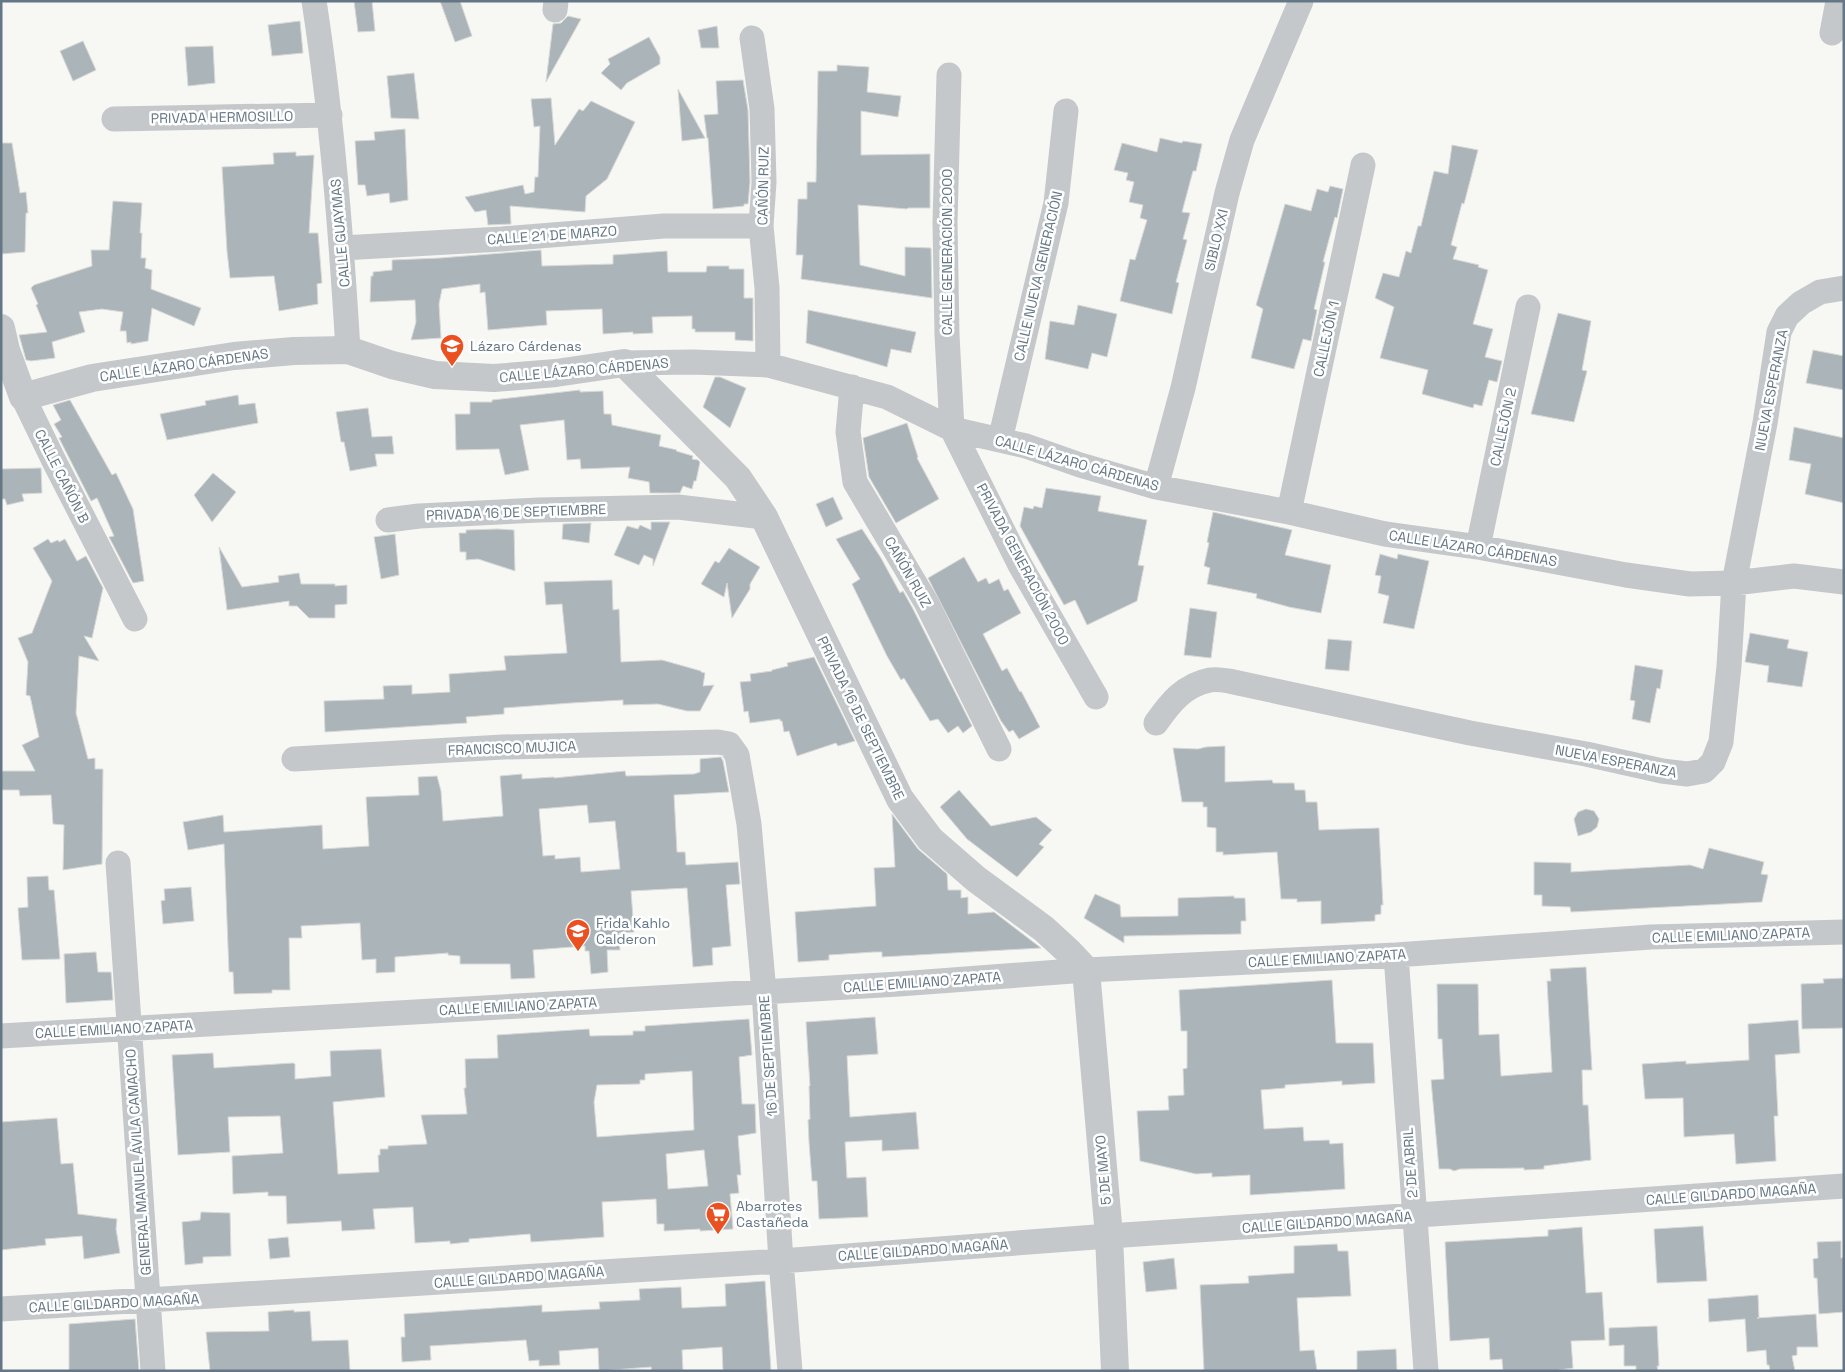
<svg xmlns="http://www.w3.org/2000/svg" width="1845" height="1372" viewBox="0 0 1845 1372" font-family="'Space Grotesk',sans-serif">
	<rect width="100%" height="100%" fill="#f7f7f4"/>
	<!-- building -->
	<path fill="#abb4b9" stroke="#d9d9d6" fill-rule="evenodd" d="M354 1H372L375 31 358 32Z
		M440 1H460L472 36 455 42Z
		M568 16 581 19 546 82 553 24 561 23Z
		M300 21 303 53 272 56 268 25Z
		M717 26 719 48H701L698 30Z
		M649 37 660 57V64L627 83 621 90 601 73 610 64 608 59Z
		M83 41 96 70 73 81 60 51Z
		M213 46 215 83 188 86 185 47Z
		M837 65 869 67 867 92 901 96 898 117 861 111V155L930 154V208H908L907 209 858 205 860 265 905 276V247L931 248 932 298 801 279 803 255H796L798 199H807V182H816L818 71H837Z
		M414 73 419 119 391 118 387 76Z
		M743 80 748 110 750 182 748 204H744V206L713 209 708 138H707L704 115 718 114 716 81Z
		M678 89 705 138 682 141Z
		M551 98 555 145 579 109 583 111 591 101 635 122 607 179 586 196 585 212 510 206 511 224 488 225 486 210 475 212 465 197 523 185 525 194 534 192 535 177H538L540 126 534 127 531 99Z
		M405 129 408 200 390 203 389 193 367 196 365 185H358L355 141 375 140 374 132Z
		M1160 138 1182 143 1183 141 1202 144 1196 171H1193L1182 212 1190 213 1183 239 1187 240 1176 282 1179 283 1172 314 1120 301 1130 259 1135 260 1147 220 1140 218 1143 205 1129 202 1134 182 1126 180 1128 173 1114 170 1122 143 1157 152Z
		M1 143H12L20 193 26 192 28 213H26L25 252 1 254Z
		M1452 145 1478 150 1464 204 1462 203 1451 245 1457 247 1453 259 1479 265 1478 267 1488 270 1473 324 1493 329 1485 357 1502 361 1497 382 1489 380 1482 406 1474 404 1473 408 1422 394 1428 370 1380 358 1394 307 1375 298 1383 273 1399 277 1406 251 1411 253 1418 226H1421L1434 171 1448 174Z
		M296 152V156L314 155 309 233H318L322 283 317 284 318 304 279 311 274 276 230 278 227 251 222 167 274 164 273 153Z
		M1330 186 1343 189 1337 218 1335 217 1323 262H1325L1314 309 1317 310 1311 341 1303 339 1294 369 1251 358 1263 309 1256 305 1285 204 1311 211 1317 189 1328 192Z
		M113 201 142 203 140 233H142L141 258H146L145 268 152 270 151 289 201 308 194 326 152 308 148 341 131 344V342L127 343 126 331H120L123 312 102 309 79 312 85 332 52 342 55 358 31 361 26 360 19 335 47 332 36 305 38 304 31 288 34 285 92 266 91 250H109Z
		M541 250 542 266 613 264V255L667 251 668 272H706L707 266H729V269H744V298H753V341L735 340V332H695V329H692V316L652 317 653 333 633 334V332L603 334 602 309 546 311 547 325 488 330 485 292 480 293V284L442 289 439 304 441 338 411 340 416 322 415 300 370 302 371 276H373V272L392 270V260L440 258Z
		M1078 305 1117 314 1107 357 1092 353 1088 369 1045 359 1050 321 1074 325Z
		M808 310 916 332 911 353 891 349 887 367 806 343Z
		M1558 313 1591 321 1582 370 1587 371 1574 422 1531 414Z
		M1813 350 1844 356V390L1806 383Z
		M715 377H720L746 388 730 428 703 407Z
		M580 390V392L603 391 604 414H611L612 425 661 435 659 446 677 450 676 451 693 456 692 459 698 460 700 462 696 481H694L692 489 683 486 680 493H650L649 482 628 478 630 467 581 469 580 459 567 460 564 420 520 425 529 470 505 475 499 449 456 450 455 414H470V402H492V400Z
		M238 395 239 405 255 403 258 423 167 440 160 414 206 405 205 401Z
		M70 400 112 475 116 473 133 509 144 581 133 583 109 537 114 536 97 498 91 501 59 438 62 437 54 424 61 420 53 405Z
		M368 408 372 437 392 436 394 454H375L377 466 350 471 344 442H341L336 412Z
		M907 423 918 457 917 458 939 499 896 523 869 477 863 438Z
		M1794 427 1844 438V503L1805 494 1811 464 1789 460Z
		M41 468 42 493 22 494 24 501 7 505 5 499H1V469Z
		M213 473 236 492 212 522 194 495Z
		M1046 488 1101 496 1098 511 1147 520 1138 565 1144 566 1137 601 1087 625 1075 600 1064 605 1020 526 1024 507 1033 509 1034 506 1042 508Z
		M833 497 843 519 826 527 816 504Z
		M1213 512 1292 530 1285 555 1331 565 1321 613 1289 607 1256 598 1257 594 1207 584 1210 568 1204 566 1209 543 1207 542Z
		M651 522H670L653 566V559L644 555 639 565 614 555 627 526 638 529 640 525 651 530Z
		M591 523 589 543 562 539 563 524Z
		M498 529 514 530 515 571 478 559 466 560V552H460L459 533H466V530Z
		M862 529 881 558 900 593 903 591 913 609 972 726 963 733 958 726 948 733 938 719 930 721 904 678 901 680 887 656 852 584 860 579 836 539Z
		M395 534 399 575 381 579 374 537Z
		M48 539 51 543 58 540 59 542 65 539 77 561 86 556 103 588 92 638 84 636 99 661 79 656 76 713 88 759 95 758V769H103L102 864 63 870 64 825 53 824 51 795 20 796 19 790H1V771H35L22 745 39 737 30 696 26 695 28 662 18 638 32 633 52 581 33 548Z
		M219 547 242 587 279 582 278 576 299 573 301 584H335V586L347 585V604L335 605V618H309L297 606H289V601L227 610Z
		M729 548 760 567 750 584V589L732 618 727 583 724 597 701 584 715 561 719 563Z
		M1380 554 1397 559 1398 554 1429 561 1414 629 1383 623 1389 596 1378 593 1381 576 1375 575Z
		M964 557 978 582 986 578 989 584 999 579 1004 591 1008 589 1021 613 983 634 1002 671 1007 668 1020 692 1021 691 1040 727 1019 739 1013 730 1009 732 1001 721 928 578Z
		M612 580 613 610 619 609 621 662 662 660 701 671V672L705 673 703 686 714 685 700 711H687L658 704 623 705V700L571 703 504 708V714L466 717 467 723 325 732 324 701 384 699 383 686 412 685V694L450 692 449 674 506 670 504 656 567 653 562 604 546 605 544 582Z
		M1190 608 1217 612 1211 658 1184 655Z
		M1750 633 1789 640 1787 648 1808 652 1802 687 1767 682 1769 666 1745 662Z
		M1328 639 1352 641 1349 671 1325 669Z
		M814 657 855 741 838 746 836 743 797 756 789 731 784 732 782 721H780V719L750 723 748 711 744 712 740 682 751 681 750 674 772 671V670L788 666 787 663Z
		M1635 665 1663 670 1660 689 1657 688 1650 723 1632 719 1635 701 1630 700Z
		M1225 746V782L1272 780 1273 783H1294L1295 790H1305L1306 802H1317L1319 830 1379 828 1383 905H1381V914L1375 915V921L1321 924V901L1297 902V899H1281L1277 852 1223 855V852H1216V828L1207 827V807H1203V802H1182L1173 748 1198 749 1206 747Z
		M721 757 723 761 729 792 674 795 677 852H685L686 865 738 862 740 884 726 885 731 946 712 948 713 965 693 967 687 888 631 891 634 932 619 933 620 950H607L608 972 591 974 589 951H585V946L533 950 535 978 511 979 510 964H460V956L448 955V953L395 957V972L376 973V959L362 960 360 923 301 926 302 938H289L290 990H272V993L234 994 233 972H229L224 844 188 850 183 822 223 815 224 832 322 825 323 849 369 846 366 797 419 795 418 777 437 776 441 791 443 821 503 816 500 776 522 774V779L554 777V778L625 771 626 776 694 774 700 772V759ZM587 805 589 823 615 821 620 869 581 872 580 857 555 859V855L543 856 539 809Z
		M959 790 991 826 1036 817 1052 830 1039 844 1044 847 1017 877 967 839 940 807Z
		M1586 809 1594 811 1599 819 1597 827 1591 832 1578 836 1574 819 1578 812Z
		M892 814 918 849 947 874 948 890H961V898L968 897V914L994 912 1041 948 882 957V952H874L829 955V960L798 962 795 912 876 906 874 868 895 867Z
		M1709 848 1764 862 1761 874 1768 875 1762 902 1571 912 1570 907 1542 906V895H1534V862L1571 863V872L1690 865 1703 869Z
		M48 876 49 890H54L60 959 22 960 18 908 28 907 27 877Z
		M191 887 194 921 163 924 161 901 165 900 164 889Z
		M1095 894 1120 905 1121 917 1178 916V898L1234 896V898H1245L1246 921H1241V934L1124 936V943L1084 918Z
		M96 952 98 972H111L113 1000 66 1003 64 954Z
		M1586 967 1592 1070H1582L1583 1105H1588L1591 1160 1544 1166V1169L1524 1170V1168L1460 1169 1454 1171 1450 1169H1439L1431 1080 1444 1079 1442 1039H1438L1437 984H1478L1479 1035 1499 1034 1501 1076 1552 1072 1547 981H1551L1550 969Z
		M1844 978V1028L1802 1029 1801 984 1824 983 1823 979Z
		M1332 980 1336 1043H1373L1375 1083 1342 1085V1081L1285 1085V1088L1261 1090 1264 1129 1303 1127 1304 1141 1329 1140 1330 1144 1343 1143 1345 1189 1250 1195V1175L1212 1177V1173L1196 1174 1140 1161 1137 1111 1169 1110 1168 1096 1184 1095 1183 1069 1187 1068V1031H1181L1179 990Z
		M875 1017 878 1054 847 1056 850 1117 916 1112 919 1149 882 1151V1140L845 1142 847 1178 866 1177 868 1217 819 1219 817 1181H812L809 1142 808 1120 810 1119 809 1086H810L806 1022Z
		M749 1019 752 1055 739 1057 742 1104H755L756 1133 738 1136 741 1175H737L739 1193 730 1194 733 1229 700 1231V1229L664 1231V1224H657L656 1199 602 1202 604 1237 531 1242 530 1234 469 1239V1242L450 1244V1241L415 1243 413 1207 373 1209 375 1229 342 1231 341 1221 287 1224 286 1196H268V1192L233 1194 232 1156 283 1153 280 1116 228 1117 230 1152 178 1155 172 1055 213 1053 214 1068 293 1063 295 1064V1079L331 1076 330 1051 381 1049 385 1097 333 1102 338 1174 379 1172 378 1155H380V1149H388V1146L427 1144 421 1115 467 1114 464 1088H466L465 1059 498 1058 497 1035 589 1029 590 1036 633 1035V1031H645V1026ZM692 1071 694 1130 597 1137 594 1102 597 1085 640 1084V1080H645V1074ZM704 1150 708 1186 668 1189 666 1154Z
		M1798 1020 1800 1053 1775 1055 1778 1116H1774L1776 1161 1736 1164 1734 1134 1684 1137 1683 1098 1645 1099 1642 1064 1686 1061V1064L1749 1060 1748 1024Z
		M57 1118 61 1164 73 1163 78 1214 117 1219 116 1229 120 1253 84 1259 82 1236 45 1239 46 1245 1 1250V1122Z
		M201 1212 230 1213 231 1256 203 1257V1263L185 1265 182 1222 200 1220Z
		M1703 1226 1707 1281 1657 1283 1654 1229Z
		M1582 1227 1586 1293 1602 1292 1605 1340 1571 1341 1573 1368 1553 1371H1503L1502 1359 1490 1360 1489 1338 1450 1341 1445 1242 1548 1236V1230Z
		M288 1237 290 1257 270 1259 268 1239Z
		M1841 1241V1258L1844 1257V1312L1819 1314 1817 1278H1814L1813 1259 1818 1258 1817 1242Z
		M1337 1244 1338 1251H1348L1351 1296 1297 1298 1300 1351 1314 1350 1317 1371H1204L1200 1285 1249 1283 1248 1276 1294 1273V1246Z
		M1174 1258 1177 1289 1146 1292 1143 1262Z
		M765 1281 771 1371H723L722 1347 682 1350 683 1371H652L651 1367 599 1371 598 1348 559 1351 560 1365 539 1366V1360L529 1361 526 1340 430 1346 431 1360 402 1362 401 1337H405L404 1314 542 1305V1312L600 1309 599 1302 640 1300 639 1289 681 1287 682 1308 726 1306 725 1284Z
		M1758 1295 1759 1318H1757L1816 1314 1818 1347H1797V1355L1792 1356 1795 1371H1770L1769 1365H1767L1766 1350 1747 1352 1745 1319 1709 1322 1708 1299Z
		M294 1310V1312L310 1311 312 1341 348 1340 350 1371H210L206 1332 269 1331 268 1312Z
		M135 1319 139 1371H69V1324Z
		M1657 1326 1659 1366H1657L1658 1371H1636V1366H1624V1345L1609 1346V1328Z
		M1396 1349 1397 1371H1357V1351Z"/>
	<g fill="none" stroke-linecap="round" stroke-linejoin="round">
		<!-- minor -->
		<path stroke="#c4c8cb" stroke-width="25" d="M314 1C332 117 341 234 348 350
			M555 10 556 1
			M1832 33 1838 1
			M752 38 762 109 764 182 761 226 767 288 768 365
			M949 75 945 222 947 335 952 429 1020 565 1096 697
			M114 119 330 115
			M342 248 502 239 664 226H761
			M624 363 693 362 768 365 887 397 952 429 1026 446 1080 465 1156 487 1289 512 1385 534 1478 547 1626 575 1690 584 1734 583 1794 576 1844 582
			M852 387 848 432 855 482 926 602 999 749
			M23 397 54 461 135 619
			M1000 440 1056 203 1066 111
			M1156 487 1183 388 1227 193 1242 140 1301 1
			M1289 512 1363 165
			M388 520 419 516 539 510 678 507 764 517
			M1478 547 1528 307
			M1156 723C1170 703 1184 685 1210 680 1216 679 1223 680 1229 681L1470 733 1586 754 1662 771 1687 774 1704 771 1713 762 1721 742 1729 666 1734 583 1765 423 1779 332 1787 316 1801 303 1820 292 1844 288
			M294 759 503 747 718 742 729 744 737 755 749 824 764 992 781 1261 790 1371
			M118 863 153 1371
			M1396 955 1426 1371
			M1 1036 899 984 1086 970 1396 955 1651 937 1844 932
			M1 1309 781 1261 1109 1236 1844 1186"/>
		<!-- tertiary -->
		<path stroke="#c4c8cb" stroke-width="28" d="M1 328 6 350 23 397 92 378 234 356 294 351 348 350 392 365 435 375 494 378 556 373 624 363 738 478 764 517 900 799 930 839 976 879 1044 929 1069 952 1086 970 1109 1236 1115 1371"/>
	</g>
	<!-- icons -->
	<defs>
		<symbol id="school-pin" viewBox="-11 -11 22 30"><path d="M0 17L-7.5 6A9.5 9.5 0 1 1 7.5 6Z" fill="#eb5120" stroke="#fff"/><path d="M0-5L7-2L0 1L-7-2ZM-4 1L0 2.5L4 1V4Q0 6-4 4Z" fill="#fff"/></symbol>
		<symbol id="supermarket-pin" viewBox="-11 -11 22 30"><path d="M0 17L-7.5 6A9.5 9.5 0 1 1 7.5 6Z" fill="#eb5120" stroke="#fff"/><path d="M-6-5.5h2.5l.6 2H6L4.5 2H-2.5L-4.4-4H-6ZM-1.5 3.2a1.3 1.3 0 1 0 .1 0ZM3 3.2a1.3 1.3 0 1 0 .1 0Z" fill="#fff"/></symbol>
	</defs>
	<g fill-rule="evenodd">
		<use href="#school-pin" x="438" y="332" width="28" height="38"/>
		<use href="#school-pin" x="564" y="917" width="28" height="38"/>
		<use href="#supermarket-pin" x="704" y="1200" width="28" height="38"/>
	</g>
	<g text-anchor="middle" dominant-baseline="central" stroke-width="5" stroke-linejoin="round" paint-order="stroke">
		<!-- street labels -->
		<g font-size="14" fill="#657786" stroke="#fff">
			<text transform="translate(222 117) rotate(-1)">PRIVADA HERMOSILLO</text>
			<text transform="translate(763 186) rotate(-89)">CAÑÓN RUIZ</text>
			<text transform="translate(340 233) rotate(-95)">CALLE GUAYMAS</text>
			<text transform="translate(552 235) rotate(-4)">CALLE 21 DE MARZO</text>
			<text transform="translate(1216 240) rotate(-77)">SIBLO XXI</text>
			<text transform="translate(947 252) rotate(-90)">CALLE GENERACIÓN 2000</text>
			<text transform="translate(1038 276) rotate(-77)">CALLE NUEVA GENERACIÓN</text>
			<text transform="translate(1326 339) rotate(-78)">CALLEJÓN 1</text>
			<text transform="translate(184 365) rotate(-8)">CALLE LÁZARO CÁRDENAS</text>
			<text transform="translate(584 370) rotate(-5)">CALLE LÁZARO CÁRDENAS</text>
			<text transform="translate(1771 390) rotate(-79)">NUEVA ESPERANZA</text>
			<text transform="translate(1503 427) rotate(-78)">CALLEJÓN 2</text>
			<text transform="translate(1077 463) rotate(16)">CALLE LÁZARO CÁRDENAS</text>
			<text transform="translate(62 476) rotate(63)">CALLE CAÑÓN B</text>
			<text transform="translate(516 512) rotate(-2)">PRIVADA 16 DE SEPTIEMBRE</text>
			<text transform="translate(1473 548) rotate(9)">CALLE LÁZARO CÁRDENAS</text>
			<text transform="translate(1023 564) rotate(62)">PRIVADA GENERACIÓN 2000</text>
			<text transform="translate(908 572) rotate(60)">CAÑÓN RUIZ</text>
			<text transform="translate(861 718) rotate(64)">PRIVADA 16 DE SEPTIEMBRE</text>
			<text transform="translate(512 748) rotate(-2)">FRANCISCO MUJICA</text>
			<text transform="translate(1616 761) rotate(11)">NUEVA ESPERANZA</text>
			<text transform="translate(1731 935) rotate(-2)">CALLE EMILIANO ZAPATA</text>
			<text transform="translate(1327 958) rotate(-3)">CALLE EMILIANO ZAPATA</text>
			<text transform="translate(922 982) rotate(-4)">CALLE EMILIANO ZAPATA</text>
			<text transform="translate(518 1006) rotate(-3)">CALLE EMILIANO ZAPATA</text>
			<text transform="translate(114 1029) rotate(-3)">CALLE EMILIANO ZAPATA</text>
			<text transform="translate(768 1056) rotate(-94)">16 DE SEPTIEMBRE</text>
			<text transform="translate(138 1162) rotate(-94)">GENERAL MANUEL ÁVILA CAMACHO</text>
			<text transform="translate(1410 1163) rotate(-94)">2 DE ABRIL</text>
			<text transform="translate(1103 1170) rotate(-95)">5 DE MAYO</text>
			<text transform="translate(1731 1194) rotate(-4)">CALLE GILDARDO MAGAÑA</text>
			<text transform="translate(1327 1222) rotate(-4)">CALLE GILDARDO MAGAÑA</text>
			<text transform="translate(923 1250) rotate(-4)">CALLE GILDARDO MAGAÑA</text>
			<text transform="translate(519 1277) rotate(-4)">CALLE GILDARDO MAGAÑA</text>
			<text transform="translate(114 1303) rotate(-3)">CALLE GILDARDO MAGAÑA</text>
		</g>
		<!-- poi labels -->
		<g font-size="14" fill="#657786" stroke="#fff" text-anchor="start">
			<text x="470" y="346">Lázaro Cárdenas</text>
			<text x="596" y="923">Frida Kahlo<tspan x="596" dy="16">Calderon</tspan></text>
			<text x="736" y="1206">Abarrotes<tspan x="736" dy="16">Castañeda</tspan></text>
		</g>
	</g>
	<!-- border -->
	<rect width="1845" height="1372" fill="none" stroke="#657786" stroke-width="5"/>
</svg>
